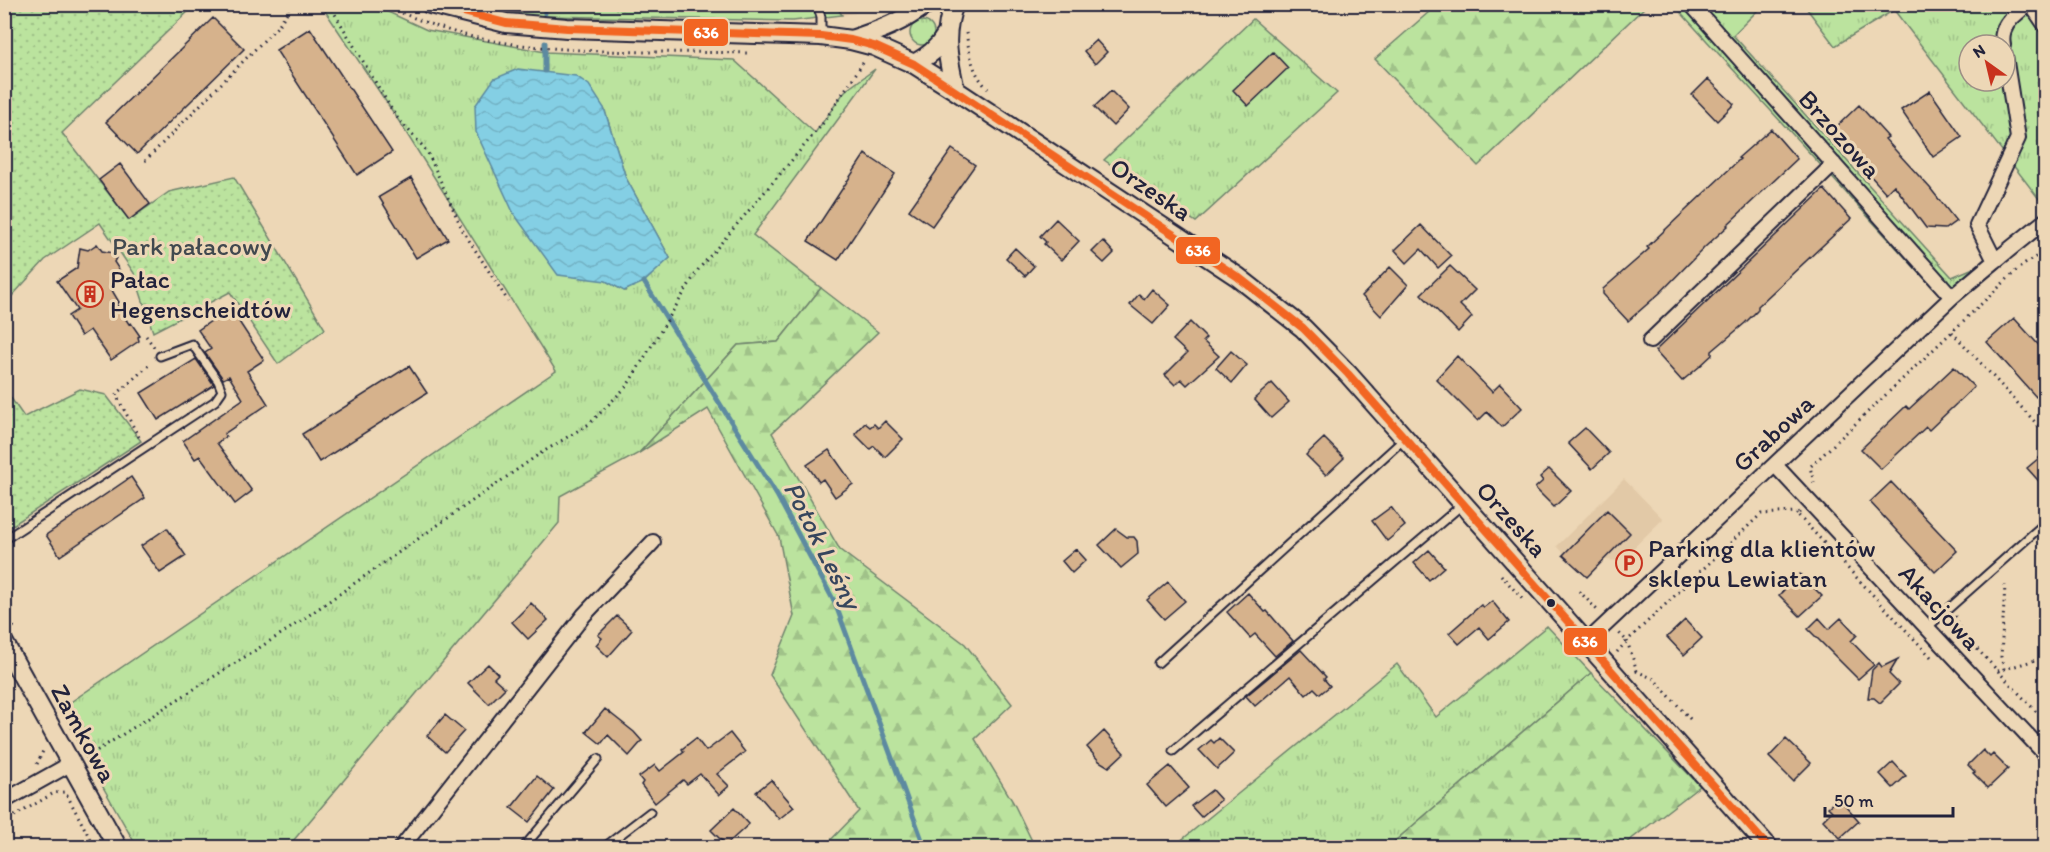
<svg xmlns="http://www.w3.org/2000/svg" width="2050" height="852" viewBox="0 0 2050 852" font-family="Itim,sans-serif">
	<defs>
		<pattern id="grass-tufts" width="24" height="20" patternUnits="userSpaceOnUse" patternTransform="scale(1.5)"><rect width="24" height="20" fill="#bbe39e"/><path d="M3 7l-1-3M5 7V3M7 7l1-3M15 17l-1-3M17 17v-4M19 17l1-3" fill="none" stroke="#a0c289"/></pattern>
		<pattern id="forest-firs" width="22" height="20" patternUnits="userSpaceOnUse" patternTransform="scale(1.5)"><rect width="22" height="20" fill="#bbe39e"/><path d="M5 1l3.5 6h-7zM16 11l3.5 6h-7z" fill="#a0c289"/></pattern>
		<pattern id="park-dots" width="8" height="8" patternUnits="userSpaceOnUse" patternTransform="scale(1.5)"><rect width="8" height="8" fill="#bbe39e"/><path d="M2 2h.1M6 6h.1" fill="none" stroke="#a0c289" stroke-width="1.8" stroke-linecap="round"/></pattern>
		<pattern id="water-waves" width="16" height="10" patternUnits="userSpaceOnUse" patternTransform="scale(1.5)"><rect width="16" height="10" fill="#84cfe4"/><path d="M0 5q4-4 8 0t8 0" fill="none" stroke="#72b1c4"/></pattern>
	</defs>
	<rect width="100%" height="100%" fill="#edd7b6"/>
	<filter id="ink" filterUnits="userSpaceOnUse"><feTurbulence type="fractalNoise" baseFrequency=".0167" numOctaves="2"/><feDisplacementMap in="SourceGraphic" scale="12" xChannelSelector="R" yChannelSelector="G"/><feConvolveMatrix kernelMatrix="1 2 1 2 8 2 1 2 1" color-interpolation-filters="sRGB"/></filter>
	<g filter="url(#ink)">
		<!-- built -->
		<path fill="#e2c9a7" d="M835 5H876L855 13 842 15Z
			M1624 479 1663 519 1620 561 1605 560 1587 577 1557 546Z"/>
		<!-- grass -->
		<path fill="url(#grass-tufts)" stroke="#6e826c" stroke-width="1.5" fill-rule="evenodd" d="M599 4 646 7V4H835L842 15 793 21 545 16 544 5Z
			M321 5H373L427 30 545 52 734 60 815 133 845 91 875 69 753 235 821 288 778 342 738 345 639 453 560 496 559 523 288 847H137L86 757 62 708 556 371 395 115ZM604 108 626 178 670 258 625 291 606 281Z
			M1674 5H1763L1733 35 1952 277 1990 261 1952 297 1936 291Z
			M1804 5H2045V194L2039 199 1894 10 1835 46ZM1969 45H2005V81H1969Z
			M1253 19 1337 93 1196 222 1104 160Z
			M910 33a12 12 0 1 1 24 0a12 12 0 1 1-24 0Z
			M1547 626 1591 673 1388 847H1173L1397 664 1436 717Z"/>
		<!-- forest -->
		<path fill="url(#forest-firs)" stroke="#6e826c" stroke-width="1.5" d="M1437 5V4L1647 5 1478 166 1375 59Z
			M821 288 878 332 772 433 840 550 965 644 1012 704 975 739 1013 802 1035 847H824L859 811 770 675 794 616 779 537 708 409 639 453 738 345 778 342Z
			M1591 673 1700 786 1621 847H1388Z"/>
		<!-- park -->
		<path fill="url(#park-dots)" stroke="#6e826c" stroke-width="1.5" d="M5 5H195L62 133 129 220 169 192 234 177 325 329 278 364 230 292 153 332 134 273 100 223 45 260 12 296 5 302Z
			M468 5H544L545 16 502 13Z
			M4 388 24 417 80 389 106 395 141 441 5 530Z"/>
		<!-- water -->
		<path fill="url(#water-waves)" stroke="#5d8aa0" stroke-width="1.5" d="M518 69 576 76 589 85 604 108 626 178 670 258 644 282 624 291 606 281 558 275 514 214 476 132 475 106 494 79Z"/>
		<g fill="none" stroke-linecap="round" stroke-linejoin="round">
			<!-- stream -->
			<path stroke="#5d8aa0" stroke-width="5" d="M544 4 545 13
				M545 43V71
				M644 282 778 497 835 603 925 848"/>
		</g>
		<!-- building -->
		<path fill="#d6b28c" stroke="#22223b" stroke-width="1.5" d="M213 18 244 49 137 154 106 122Z
			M310 28 392 152 357 175 276 50Z
			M1096 40 1107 52 1095 64 1084 51Z
			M1273 52 1288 68 1248 106 1233 90Z
			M1708 79 1734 104 1717 121 1692 95Z
			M1111 91 1129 109 1113 126 1094 107Z
			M1930 91 1962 137 1933 157 1901 110Z
			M1859 105 1888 137 1885 139 1930 188 1956 221 1945 229 1926 228 1894 185 1886 193 1858 162 1860 160 1833 130Z
			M1771 129 1797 159 1727 225 1728 226 1705 247 1661 292 1628 321 1603 294V289L1649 249 1647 247 1740 159 1738 158Z
			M952 149 975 165 932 226 909 210Z
			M865 154 895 174 838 260 808 241Z
			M120 164 150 204 129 220 99 180Z
			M411 178 448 239 416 258 379 197Z
			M1824 189 1851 219 1758 306V310L1745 323 1712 351V355L1699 367 1682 381 1655 351Z
			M1056 219 1079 241 1061 260 1044 244 1046 242 1040 236Z
			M1421 225 1451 256 1438 268 1421 249 1407 263 1395 250Z
			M1103 241 1114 253 1104 263 1092 252Z
			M97 244 102 251 113 253 116 258 114 262 124 277 110 287 119 302 116 304 129 324 131 323 140 336 138 337 139 341 111 360 90 330 81 336 68 316 77 310 57 281 77 268 80 248 88 250Z
			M1015 248 1034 266 1025 276 1006 258Z
			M1450 266 1475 290 1460 305 1472 317 1458 332 1421 294Z
			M1390 267 1408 285 1381 316 1362 296Z
			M1152 289 1170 305 1153 324 1130 305 1139 294 1144 299Z
			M230 308 264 360 247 371 268 404 224 434 226 437 217 443 252 491 235 504 200 456 195 459 183 441 243 399 229 376 223 379 205 353 211 349 198 330Z
			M2014 318 2046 353V388L2036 397 1987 342Z
			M1190 322 1206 338 1203 341 1219 356 1187 385 1181 379 1175 385 1165 375 1187 353 1173 340Z
			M1231 351 1247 365 1232 383 1216 368Z
			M1457 356 1492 392 1500 384 1522 408 1502 427 1487 412 1478 421 1436 379Z
			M196 359 214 385 158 420 141 393Z
			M409 366 427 393 319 462 302 434Z
			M1954 367 1974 387 1929 430 1926 427 1881 469 1861 449 1906 406 1909 409Z
			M1272 383 1289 402 1271 418 1254 399Z
			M885 421 903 439 885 457 874 446 870 449 855 434 865 423 870 427 874 424 878 428Z
			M1585 428 1609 453 1592 469 1568 443Z
			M1324 438 1344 458 1326 475 1306 455Z
			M829 450 853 484 835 497 823 479 819 482 807 465Z
			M2046 452V489L2027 468Z
			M1549 469 1571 491 1554 507 1535 488 1543 481 1540 477Z
			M131 477 145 498 60 556 46 535Z
			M1891 482 1957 551 1935 572 1870 502Z
			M1391 507 1405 526 1387 541 1372 521Z
			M1607 510 1630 533 1587 577 1563 555Z
			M167 528 186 556 160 573 141 546Z
			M1116 529 1127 537H1134L1137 541 1138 554 1121 568 1099 545Z
			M1076 549 1086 560 1072 573 1062 561Z
			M1429 550 1444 567 1429 580 1414 563Z
			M1800 574 1822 596 1800 616 1779 595Z
			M1168 582 1185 601 1164 619 1147 600Z
			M1248 593 1265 612 1267 611 1293 641 1275 656 1255 634 1250 638 1227 612Z
			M1492 601 1509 622 1489 639 1479 627 1459 644 1449 633 1481 605 1484 607Z
			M531 603 548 620 528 639 512 622Z
			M617 616 632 630 608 657 596 645 602 638 598 635Z
			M1819 618 1829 629 1841 618 1857 635 1851 641 1874 665 1858 679 1808 629Z
			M1685 620 1702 638 1684 655 1667 637Z
			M1301 650 1326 677 1324 679 1330 686 1320 694 1314 688 1306 695 1290 676 1255 706 1246 696Z
			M1898 659 1889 674 1899 684 1880 703 1874 698H1868L1872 670 1879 663 1882 667Z
			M488 664 498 674 494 678 505 688 489 704 468 683Z
			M605 709 634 732 642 741 629 756 608 735 601 744 586 732Z
			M445 715 464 731 445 752 427 736Z
			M1104 731 1124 753 1109 767 1099 761 1087 747Z
			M730 733 745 752 717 774 729 786 719 795 700 774 687 784 683 780 655 803 641 785 643 782 639 777 655 765 660 771 684 752 682 749 696 738 706 751Z
			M1219 738 1234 753 1217 769 1199 750 1211 740 1214 743Z
			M1786 739 1811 763 1793 781 1769 757Z
			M1983 750 1990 757 1993 754 2008 769 1988 788 1973 773 1975 772 1968 765Z
			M1893 762 1906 776 1893 788 1880 774Z
			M1170 766 1189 788 1166 807 1147 785Z
			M537 776 554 790 529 822 511 808Z
			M771 780 794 807 779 819 756 792Z
			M1212 790 1221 800 1201 817 1191 806Z
			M1839 798 1859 821 1840 838 1823 820 1832 811 1828 807Z
			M734 808 749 824 726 845 711 830Z"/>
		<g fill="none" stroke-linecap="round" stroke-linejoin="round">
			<defs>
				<path id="service" d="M817 4 821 17V36
					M4 540 215 401 222 391 218 381 192 344 160 356
					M1928 627 2046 522
					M1158 663 1403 440
					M1173 751 1463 504
					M523 848 598 759
					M603 848 650 812"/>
				<path id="minor" d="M1691 4 1952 297
					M2031 4 2046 26
					M2003 45C1999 25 2014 16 2028 4
					M1995 261 2046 220
					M1650 341 1834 164
					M1775 465 2046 755
					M1587 642 1952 297 1995 261 1977 225 2018 138 2005 56
					M4 801 72 763
					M401 848 584 615 653 542"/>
				<path id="tertiary" d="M430 4 506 23 567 28 821 36 851 40 874 46 914 64 955 90 1238 277 1303 328 1348 374 1769 848
					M954 4C942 36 948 58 955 90
					M851 40C878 31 903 22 926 4
					M914 64C928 56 938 49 946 35
					M4 643 118 848"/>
			</defs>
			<!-- service casing -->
			<use href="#service" stroke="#22223b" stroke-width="11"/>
			<!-- minor casing -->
			<use href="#minor" stroke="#22223b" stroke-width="18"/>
			<!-- tertiary casing -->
			<use href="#tertiary" stroke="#22223b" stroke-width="22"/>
			<!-- path -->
			<path stroke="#22223b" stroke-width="3" stroke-dasharray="1.5 4.5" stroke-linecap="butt" d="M329 4 395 115 427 151 463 231 508 301
				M380 4C414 18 451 34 488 40 573 55 661 51 747 53
				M966 33C970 55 972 73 988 89
				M145 161 278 26 288 11 289 4
				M1952 332 2046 434
				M146 336 154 347
				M139 437 116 395 151 363
				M1814 483 1810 467 2019 268 2046 250
				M2042 492 2046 488
				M1800 512 1797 514 1932 658
				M1501 575 1524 601
				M1579 591 1599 612
				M4 611 14 628
				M1955 616 1963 634
				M1956 640 1963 634 2046 722
				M1617 652 1627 641 1618 632
				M2004 669 2001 657 2005 585
				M1636 671 1654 679 1692 721
				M1637 671 1627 641 1761 514 1795 512 1797 514
				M1998 671 2046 657
				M87 757 292 627 538 455 589 424 627 386 698 270 821 126 865 60
				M37 764 43 751
				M4 822 54 793 64 792 68 797 95 848"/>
			<!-- service -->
			<use href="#service" stroke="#edd7b6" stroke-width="7"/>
			<!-- minor -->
			<use href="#minor" stroke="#edd7b6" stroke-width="14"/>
			<!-- tertiary -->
			<use href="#tertiary" stroke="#edd7b6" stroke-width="18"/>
			<defs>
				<path id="bus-1" d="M432 4 506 23 567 28 821 36 851 40 874 46 914 64 1238 277 1303 328 1348 374 1769 848"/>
			</defs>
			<!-- bus-1 casing -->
			<use href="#bus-1" stroke="#edd7b6" stroke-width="12"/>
			<!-- bus-1 -->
			<use href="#bus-1" stroke="#f26522" stroke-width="8"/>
		</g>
	</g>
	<!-- icons -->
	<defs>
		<symbol id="building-ring" viewBox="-11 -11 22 22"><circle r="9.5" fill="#edd7b6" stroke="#c8321e" stroke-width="1.5"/><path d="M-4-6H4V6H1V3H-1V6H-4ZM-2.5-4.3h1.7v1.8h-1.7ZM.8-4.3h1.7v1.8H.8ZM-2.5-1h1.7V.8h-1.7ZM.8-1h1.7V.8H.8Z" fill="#c8321e"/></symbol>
		<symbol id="parking-ring" viewBox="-11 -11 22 22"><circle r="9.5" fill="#edd7b6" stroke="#c8321e" stroke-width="1.5"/><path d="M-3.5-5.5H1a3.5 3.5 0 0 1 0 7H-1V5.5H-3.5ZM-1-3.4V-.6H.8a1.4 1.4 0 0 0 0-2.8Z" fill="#c8321e"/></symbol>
	</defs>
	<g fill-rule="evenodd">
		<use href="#building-ring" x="75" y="279" width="30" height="30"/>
		<use href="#parking-ring" x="1614" y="548" width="30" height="30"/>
	</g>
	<!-- markers -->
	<circle fill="#22223b" stroke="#edd7b6" stroke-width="2" cx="1551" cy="603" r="5"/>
	<g text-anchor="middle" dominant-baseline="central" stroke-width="6" stroke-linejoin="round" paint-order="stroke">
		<!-- street labels -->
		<g font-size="26" fill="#22223b" stroke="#edd7b6">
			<text transform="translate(1840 134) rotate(48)">Brzozowa</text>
			<text transform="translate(1151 189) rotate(34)">Orzeska</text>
			<text transform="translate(1773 433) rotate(-43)">Grabowa</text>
			<text transform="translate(1512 519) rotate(48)">Orzeska</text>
			<text transform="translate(1940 607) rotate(47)">Akacjowa</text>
			<text transform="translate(84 733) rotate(61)">Zamkowa</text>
		</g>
		<!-- park labels -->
		<g font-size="26" fill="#41494f" stroke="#edd7b6">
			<text x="192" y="246">Park pałacowy</text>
		</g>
		<!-- poi labels -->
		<g font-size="26" fill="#22223b" stroke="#edd7b6" text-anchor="start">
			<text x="110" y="279">Pałac<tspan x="110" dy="30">Hegenscheidtów</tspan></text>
			<text x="1648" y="548">Parking dla klientów<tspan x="1648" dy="30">sklepu Lewiatan</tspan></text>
		</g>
		<!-- water labels -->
		<g font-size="27" font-style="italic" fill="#36455d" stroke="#edd7b6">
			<text transform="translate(823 545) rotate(63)">Potok Leśny</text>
		</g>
	</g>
	<g stroke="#edd7b6" stroke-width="2">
		<rect x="683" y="18" width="46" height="29" rx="6" fill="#f26522"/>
		<rect x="1175" y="236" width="46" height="29" rx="6" fill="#f26522"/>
		<rect x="1563" y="627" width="45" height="29" rx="6" fill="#f26522"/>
	</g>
	<g font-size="16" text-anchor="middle" font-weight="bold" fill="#fff">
		<text x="706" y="38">636</text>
		<text x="1198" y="256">636</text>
		<text x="1585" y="647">636</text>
	</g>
	<!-- margin -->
	<rect width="2050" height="852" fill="none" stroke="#edd7b6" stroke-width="24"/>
	<rect x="12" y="12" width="2026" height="828" fill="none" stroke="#22223b" stroke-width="2" filter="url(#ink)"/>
	<!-- north arrow -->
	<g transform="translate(1987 63) rotate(326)"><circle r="28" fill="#edd7b6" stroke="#9c8f85" stroke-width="1.5"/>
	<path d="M0-4.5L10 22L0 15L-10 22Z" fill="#c8321e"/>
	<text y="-9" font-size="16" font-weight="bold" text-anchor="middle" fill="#22223b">N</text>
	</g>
	<!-- scale -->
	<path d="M1825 807v9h128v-9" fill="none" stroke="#22223b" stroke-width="3"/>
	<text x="1834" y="807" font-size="18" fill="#22223b" stroke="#edd7b6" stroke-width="4.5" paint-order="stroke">50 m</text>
</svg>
